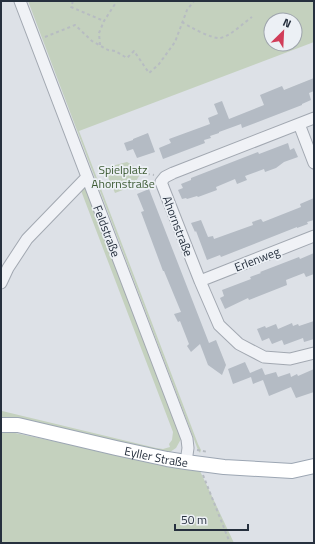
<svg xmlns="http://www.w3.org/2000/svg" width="315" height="544" viewBox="0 0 315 544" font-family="'Titillium Web',sans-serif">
	<rect width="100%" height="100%" fill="#dde1e7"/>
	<!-- green -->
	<path fill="#c4d1be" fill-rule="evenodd" d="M28 1H314V42L79 131 198 444 201 450 200 453 198 450ZM271 20H295V44H271Z
		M127 162 144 172 141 173 133 186 115 193 104 168Z
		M88 186 180 429 181 439 176 448 170 452H156L1 417V411H2L156 448 163 449 170 447 169 444 172 440 173 432 80 188Z
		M1 430 194 471H200L234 543H1Z"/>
	<!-- building -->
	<path fill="#b4bbc4" d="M314 78V91L309 93 311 100 302 104V105L242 128 241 124 219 132V133L210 136 211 138 204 140 205 143 163 159 159 148 171 143 169 139 210 124 208 118 218 114 214 104 222 101 229 119 264 105 260 95 282 86 284 90Z
		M148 133 155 152 137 158 133 149 127 151 124 143 133 140V139Z
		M288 143 290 150 294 148 298 157 284 162 276 168 265 172 264 169 245 176 247 180 237 184 235 179 216 187 217 190 198 197 197 196 187 199 186 198 182 199 178 190 183 188 181 184 191 180V178L258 152 259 154Z
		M149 189 209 343 216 340 226 365 222 375 208 365 200 344 191 352 187 346 189 344 180 321 178 322 174 314 181 312 164 271H163L141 212 144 211 137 194Z
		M314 198V220L307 222 308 224 297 228V227L221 257 220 255 207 260 196 231 195 232 191 223 201 220 208 237 213 236 214 239 253 225 252 222 261 219 263 222 301 207 300 204Z
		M314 253V274L306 277 304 273 286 280 287 285 249 300 248 298 225 309 220 298 224 296 222 290 251 279 250 277 261 273 260 272 299 257 300 259Z
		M314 321V339L304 342 303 338 284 345 282 340 272 344 269 338 262 341 257 329 265 326 266 328 276 324 278 329 292 323 293 326 298 324 299 326Z
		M245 362 250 373 262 368 265 375 276 372 278 377 290 373 291 377 297 374 298 376 314 369V392L296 398 291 387 269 396 263 380 253 384 251 377 233 384 228 369Z"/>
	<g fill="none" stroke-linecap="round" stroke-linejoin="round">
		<defs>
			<path id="minor" d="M20 1 187 439 188 448 186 462
				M314 118 173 173 165 177 161 182 200 281 219 325 239 344 264 357 290 359 314 353
				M299 124 314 163
				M200 281 314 236
				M1 283 8 268 27 239 87 177"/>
			<g id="major">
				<path id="s1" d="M1 425H18L116 448 167 459 186 462 224 467 292 471 314 466"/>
			</g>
		</defs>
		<!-- minor casing -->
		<use href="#minor" stroke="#a2a8b1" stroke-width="13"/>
		<!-- major casing -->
		<use href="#major" stroke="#9ca6b3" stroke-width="16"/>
		<!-- path -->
		<path stroke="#b7bcc2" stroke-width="2" stroke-dasharray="3 3" stroke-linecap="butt" d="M73 1 71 7 104 21
			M182 22C190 27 212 39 220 38 231 36 243 23 252 17
			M45 37 75 25 92 41 108 50 115 51 127 58 134 51 149 73 159 64 175 42 187 10 194 1
			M100 45 99 33 104 21 117 1
			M141 173 154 175
			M197 450 208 452
			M203 475 230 543"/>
		<!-- minor -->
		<use href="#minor" stroke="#f0f2f6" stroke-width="11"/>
		<!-- major -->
		<use href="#major" stroke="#fff" stroke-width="14"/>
	</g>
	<g text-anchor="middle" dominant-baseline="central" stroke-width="3.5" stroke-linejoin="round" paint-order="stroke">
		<!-- park labels -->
		<g font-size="12" fill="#3c5a33" stroke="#ecf0f5">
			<text x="123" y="169">Spielplatz<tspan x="123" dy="14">Ahornstraße</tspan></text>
		</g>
		<!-- street labels -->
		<g font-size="12" fill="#26303e" stroke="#ecf0f5">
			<text transform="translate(178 226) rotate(69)">Ahornstraße</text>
			<text transform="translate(107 231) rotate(69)">Feldstraße</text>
			<text transform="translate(257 259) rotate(-21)">Erlenweg</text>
			<text stroke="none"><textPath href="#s1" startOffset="159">Eyller Straße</textPath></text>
		</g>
	</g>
	<!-- border -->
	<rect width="315" height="544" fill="none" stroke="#26303e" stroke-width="4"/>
	<!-- north arrow -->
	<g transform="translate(283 32) rotate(24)"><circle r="19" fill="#ecf0f5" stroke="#9da3ac"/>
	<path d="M0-3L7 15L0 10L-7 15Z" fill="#d13d59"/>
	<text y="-6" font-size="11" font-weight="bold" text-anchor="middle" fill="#26303e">N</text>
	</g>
	<!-- scale -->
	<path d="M175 524v6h73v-6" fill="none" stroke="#26303e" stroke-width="2"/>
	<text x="181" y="524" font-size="12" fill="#26303e" stroke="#ecf0f5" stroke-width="3" paint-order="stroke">50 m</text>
</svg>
